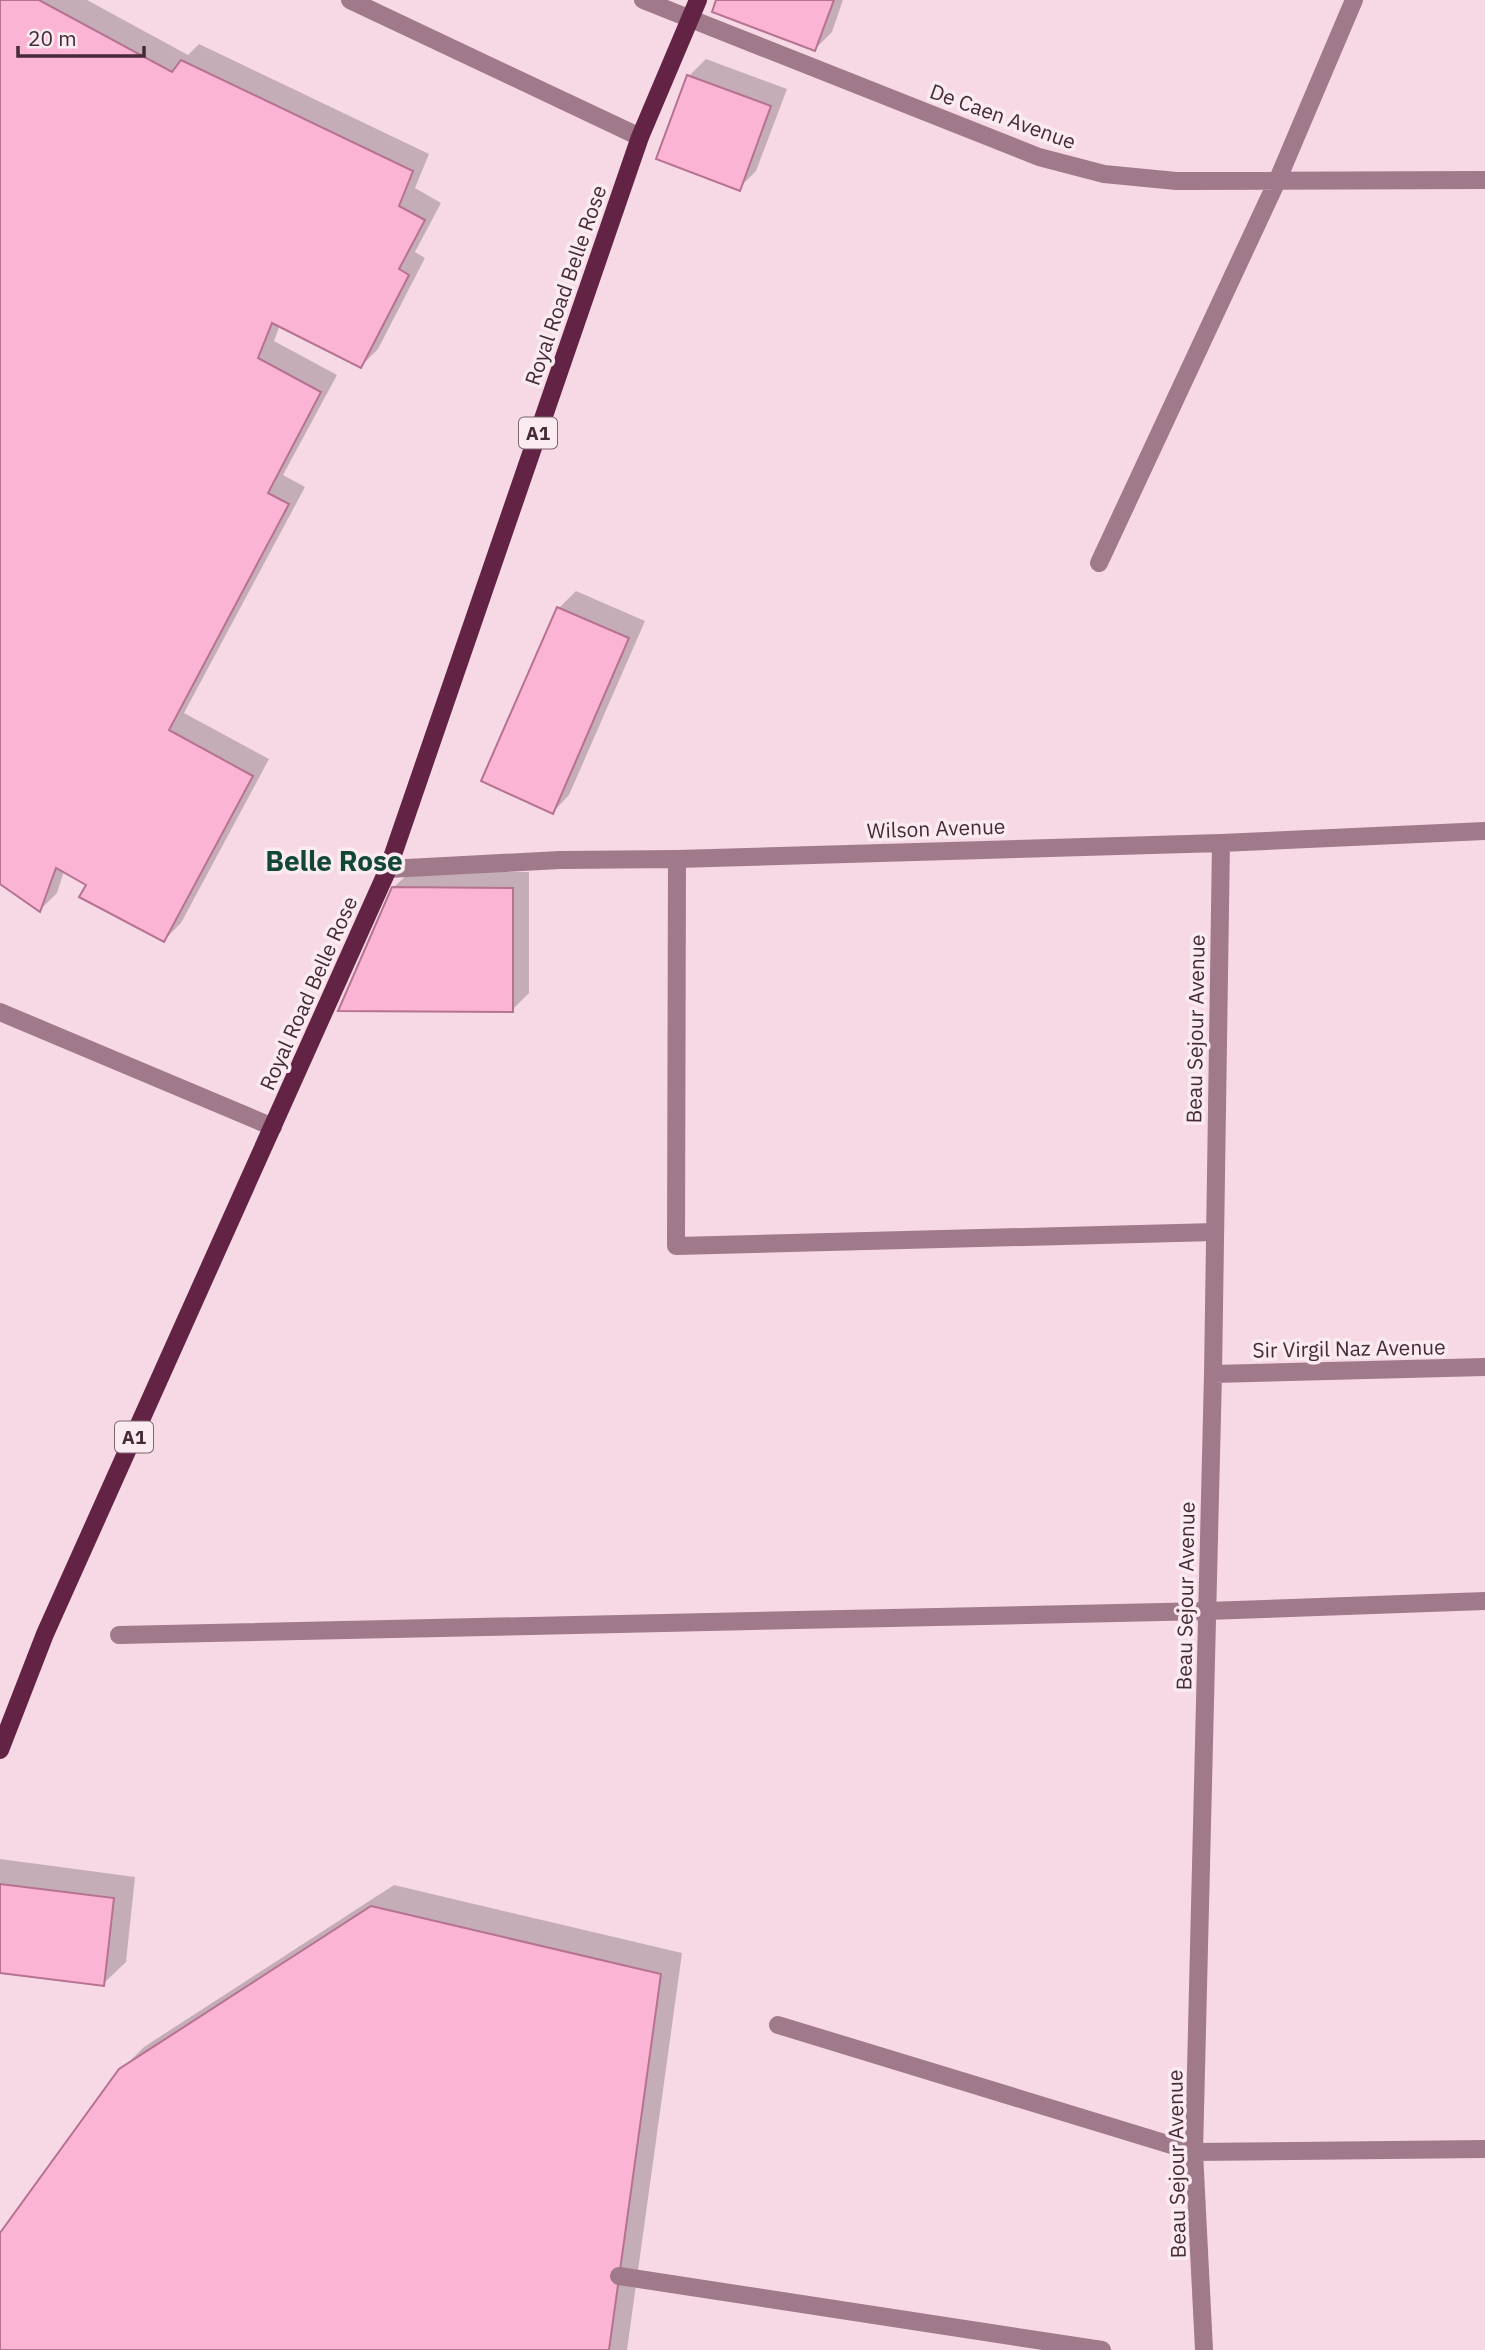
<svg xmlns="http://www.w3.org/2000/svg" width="1485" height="2350" viewBox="0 0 1485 2350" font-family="'IBM Plex Sans',sans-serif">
	<rect width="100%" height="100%" fill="#f7d9e5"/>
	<!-- shadow -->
	<path fill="#0003" d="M0 0H87L188 55 199 44 429 154 415 188 441 203 415 252 425 258 378 349 361 366 280 325 274 341 337 375 283 475 305 487 184 713 269 759 181 923 164 940 88 884 64 871 57 893 40 910 0 881Z
		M718 0H843L832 32 815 49Z
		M706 59 787 89 756 171 739 188 689 76Z
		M576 591 645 621 569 795 553 812 483 781 559 608Z
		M411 871 529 872V993L512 1010 393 888Z
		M0 1859 135 1877 126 1962 103 1984 0 1971Z
		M394 1885 682 1953 627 2350H0V2238L121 2070 144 2047Z"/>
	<!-- building -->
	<path fill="#fcb4d5" stroke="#b57291" stroke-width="2" d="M0 0H39L172 72 181 60 413 171 399 206 425 220 399 269 409 275 361 368 272 323 258 358 321 392 268 493 289 504 169 730 253 776 164 942 79 897 86 885 56 868 40 912 0 884Z
		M716 0H834L815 51 712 12Z
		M687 75 771 106 740 191 656 159Z
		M557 607 629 638 553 814 481 781Z
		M392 887 513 888V1012L338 1011Z
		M0 1884 114 1898 104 1986 0 1973Z
		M371 1906 661 1974 609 2350H0V2233L119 2069Z"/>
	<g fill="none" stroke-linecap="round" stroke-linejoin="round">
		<!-- minor -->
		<path stroke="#a07a8b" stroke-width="18" d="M350 0 640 137
			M643 0 1039 157 1104 174 1176 181 1485 180
			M1099 563 1278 179 1354 0
			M677 859 676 1246 1215 1232
			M388 869 560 860 677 859 1221 843 1485 831
			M0 1012 273 1127
			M1213 1374 1485 1367
			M119 1635 1207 1611 1485 1601
			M778 2025 1194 2152 1485 2149
			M619 2276 1102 2350
			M1204 2350 1194 2152 1213 1374 1221 843"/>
		<!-- major -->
		<path stroke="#622344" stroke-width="18" d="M0 1750 45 1634 388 869 640 137 698 0"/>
	</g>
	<g text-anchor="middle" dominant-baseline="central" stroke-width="7" stroke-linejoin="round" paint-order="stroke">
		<!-- shield labels -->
		<g fill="#faebf1" stroke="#7c646f" stroke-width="2">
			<rect x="519" y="417.5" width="38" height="31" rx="5"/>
			<rect x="115" y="1421.5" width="38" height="31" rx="5"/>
		</g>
		<g font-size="19" font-weight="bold" fill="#462a37">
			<text x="538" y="433">A1</text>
			<text x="134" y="1437">A1</text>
		</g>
		<!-- street labels -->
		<g font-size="21" fill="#462a37" stroke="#faebf1">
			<text transform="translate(1003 116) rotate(20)">De Caen Avenue</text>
			<text transform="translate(565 285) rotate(-71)">Royal Road Belle Rose</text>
			<text transform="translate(936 828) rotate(-2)">Wilson Avenue</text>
			<text transform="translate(308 993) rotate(-66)">Royal Road Belle Rose</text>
			<text transform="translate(1195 1029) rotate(-89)">Beau Sejour Avenue</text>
			<text transform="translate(1349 1348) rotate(-1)">Sir Virgil Naz Avenue</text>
			<text transform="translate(1185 1596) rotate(-89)">Beau Sejour Avenue</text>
			<text transform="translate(1176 2164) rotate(-91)">Beau Sejour Avenue</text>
		</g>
		<!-- district labels -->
		<g font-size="28" font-weight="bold" fill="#124637" stroke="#faebf1">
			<text x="334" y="860">Belle Rose</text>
		</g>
	</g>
	<!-- scale -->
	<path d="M18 46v10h126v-10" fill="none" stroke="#462a37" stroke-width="3.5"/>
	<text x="28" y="46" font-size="21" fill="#462a37" stroke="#faebf1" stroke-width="5" paint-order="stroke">20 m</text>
</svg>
